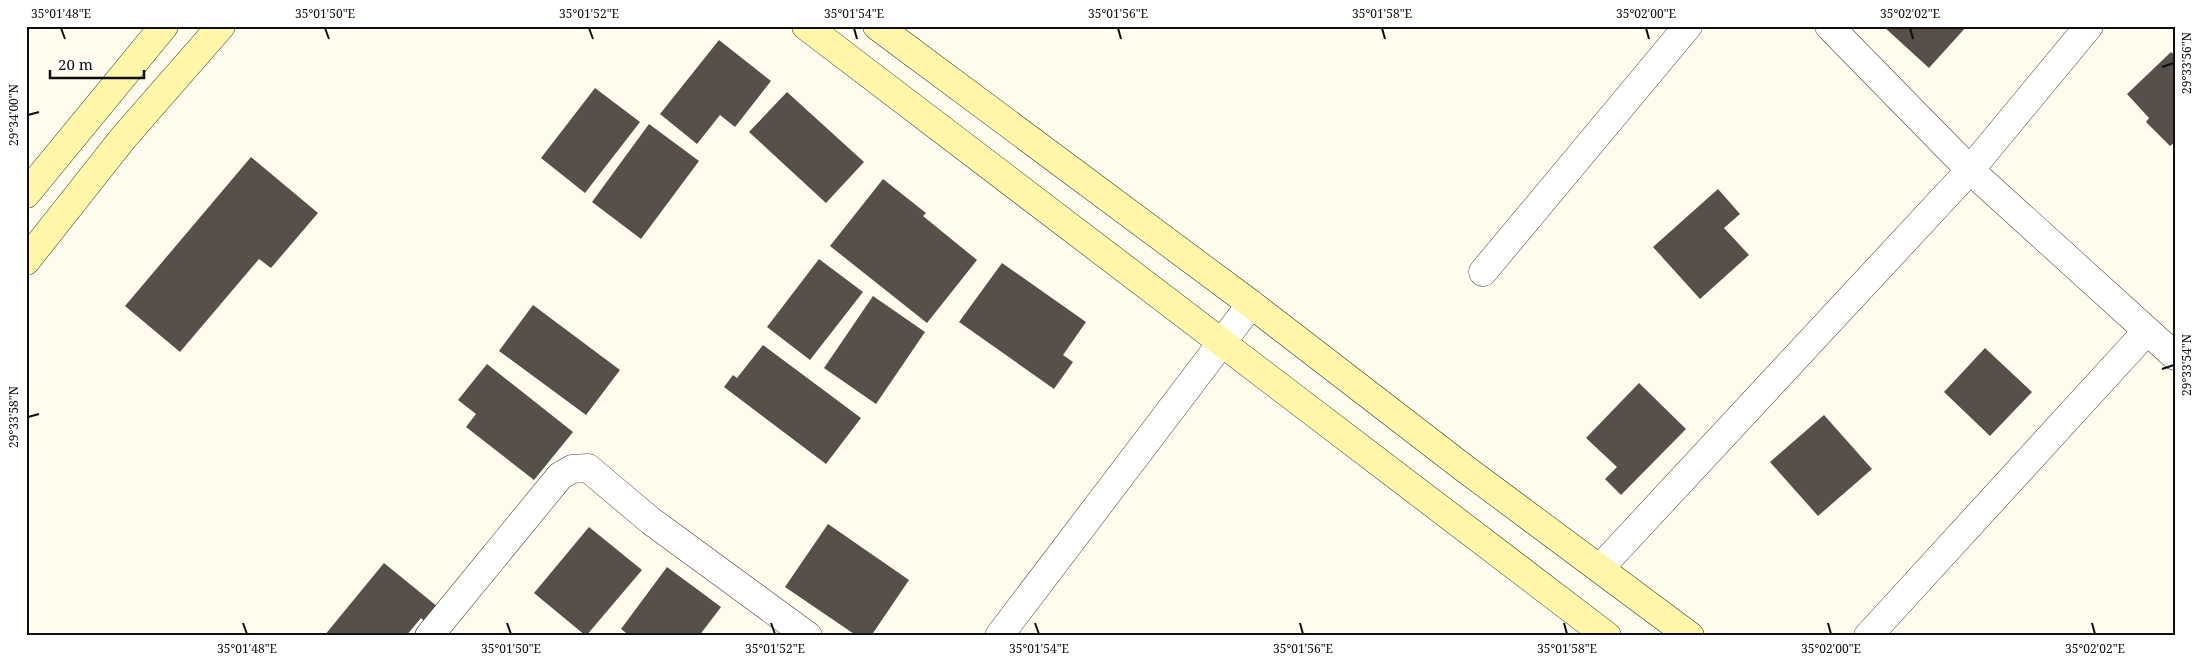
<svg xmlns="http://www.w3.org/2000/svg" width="2201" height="662" viewBox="0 0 2201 662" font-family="'Noto Serif',serif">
	<rect width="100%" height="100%" fill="#fffcee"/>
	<!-- building -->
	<path fill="#574f49" d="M1883 26H1967L1929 68Z
		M719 40 771 81 735 127 720 115 697 144 660 114Z
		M2171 52 2175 56V142L2170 146 2146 122 2149 118 2127 94Z
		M595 88 640 122 585 193 541 158Z
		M787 92 864 162 826 203 749 132Z
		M649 124 699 161 641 239 592 202Z
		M251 157 318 213 271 268 259 259 180 352 125 306Z
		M883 179 926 213 923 216 977 260 927 323 830 246Z
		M1718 189 1740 214 1724 228 1749 255 1700 299 1653 247Z
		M819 259 863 292 810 360 767 327Z
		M1002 263 1086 322 1063 355 1073 362 1054 389 959 322Z
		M873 296 925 332 876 404 824 368Z
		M533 305 620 370 586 415 499 351Z
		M763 345 861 418 826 464 724 387 733 375 737 378Z
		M1985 348 2032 392 1990 436 1944 392Z
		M487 364 573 432 534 480 466 427 476 414 458 400Z
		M1639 383 1686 429 1621 495 1605 479 1617 467 1586 438Z
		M1824 415 1872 469 1818 516 1770 462Z
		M828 524 909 580 871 636H857L785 587Z
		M589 527 642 570 586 636 534 593Z
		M384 563 438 607 425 622 421 618 406 636H324Z
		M667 567 721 607 699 636H630L621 629Z"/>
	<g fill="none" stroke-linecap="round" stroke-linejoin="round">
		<defs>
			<path id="street" d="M1829 26 1970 170 2175 356
				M1483 272 1688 26
				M1600 568 1970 170 2089 26
				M429 636 560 476 572 469 588 468 651 521 808 636
				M999 636 1251 304
				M1868 636 2147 331"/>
			<path id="secondary" d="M806 26 1607 636
				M877 26 1251 304 1464 468 1690 636
				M26 194 164 26
				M26 261 124 137 221 26"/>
		</defs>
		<!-- street casing -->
		<use href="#street" stroke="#414141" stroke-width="29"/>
		<!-- secondary casing -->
		<use href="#secondary" stroke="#303030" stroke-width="29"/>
		<!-- street -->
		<use href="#street" stroke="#fff" stroke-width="28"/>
		<!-- secondary -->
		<use href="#secondary" stroke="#fff6a9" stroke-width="28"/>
	</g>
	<!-- ticks -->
	<path fill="none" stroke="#0e0e0e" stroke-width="2" d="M61 28 65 39M325 28 329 39M589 28 593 39M854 28 857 39M1118 28 1121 39M1382 28 1385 39M1646 28 1649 39M1910 28 1913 39M2162 67 2174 63M28 115 39 112M2162 369 2174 365M28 417 39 414M243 623 247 634M507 623 511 634M771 623 775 634M1035 623 1039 634M1300 623 1303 634M1564 623 1567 634M1828 623 1831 634M2092 623 2095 634"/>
	<!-- border -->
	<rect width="2201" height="662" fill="none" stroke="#ffffff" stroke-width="55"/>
	<!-- scale -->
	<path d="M50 70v8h94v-8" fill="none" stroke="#0e0e0e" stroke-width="2.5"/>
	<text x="58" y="70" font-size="15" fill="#0e0e0e" stroke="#ffffff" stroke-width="4" paint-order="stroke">20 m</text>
	<rect x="28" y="28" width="2146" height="606" fill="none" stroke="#0e0e0e" stroke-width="2"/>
	<g font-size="12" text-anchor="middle" fill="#0e0e0e">
		<text x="61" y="18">35°01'48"E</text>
		<text x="325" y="18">35°01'50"E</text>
		<text x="589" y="18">35°01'52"E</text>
		<text x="854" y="18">35°01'54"E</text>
		<text x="1118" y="18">35°01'56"E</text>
		<text x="1382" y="18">35°01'58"E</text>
		<text x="1646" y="18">35°02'00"E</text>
		<text x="1910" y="18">35°02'02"E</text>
		<text transform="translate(2187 63) rotate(-90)" y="4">29°33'56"N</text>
		<text transform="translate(14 115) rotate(-90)" y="4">29°34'00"N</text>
		<text transform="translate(2187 365) rotate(-90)" y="4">29°33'54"N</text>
		<text transform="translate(14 417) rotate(-90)" y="4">29°33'58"N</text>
		<text x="247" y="653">35°01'48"E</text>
		<text x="511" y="653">35°01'50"E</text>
		<text x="775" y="653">35°01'52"E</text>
		<text x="1039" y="653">35°01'54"E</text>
		<text x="1303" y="653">35°01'56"E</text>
		<text x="1567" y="653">35°01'58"E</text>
		<text x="1831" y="653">35°02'00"E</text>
		<text x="2095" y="653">35°02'02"E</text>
	</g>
</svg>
